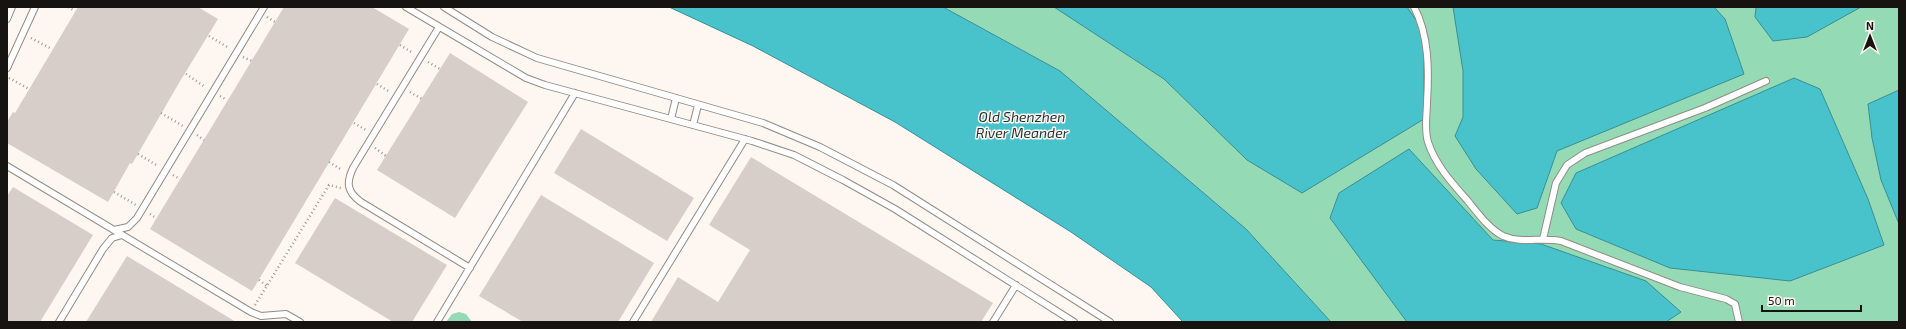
<svg xmlns="http://www.w3.org/2000/svg" width="1906" height="329" viewBox="0 0 1906 329" font-family="'Exo 2',sans-serif">
	<rect width="100%" height="100%" fill="#fef6f1"/>
	<!-- green -->
	<path fill="#94dbb5" d="M943 7H1899V322H1331L1246 229 1060 71Z
		M459 312 466 314 472 322H446L452 314Z"/>
	<!-- water -->
	<path fill="#49c3cb" stroke="#3a8e93" d="M669 7H943L1060 71 1246 229 1331 322H1183L1151 287 1071 232 895 122 753 46Z
		M1054 7H1407L1424 32V119L1302 193 1247 160 1164 79Z
		M1453 7H1714L1725 19 1744 74 1557 151 1537 208 1517 214 1476 169 1455 136 1463 117V71Z
		M1756 7H1861L1807 37 1773 41 1755 17Z
		M1794 78 1820 89 1868 199 1884 245 1790 281 1670 268 1576 229 1561 203 1576 173Z
		M1899 90V224L1881 180 1872 138 1868 104Z
		M1409 149 1493 240 1541 244 1646 281 1681 312 1666 322H1407L1330 218 1339 193Z"/>
	<!-- building -->
	<path fill="#d8cec9" d="M78 7H198L218 19 179 83 132 164 130 163 108 202 7 143V122L13 112 15 113Z
		M284 7H372L409 29 252 291 150 229Z
		M450 53 528 102 455 218 377 170Z
		M581 129 694 198 667 241 554 173Z
		M751 157 993 303 981 322H651L678 277 718 302 750 250 709 225Z
		M13 187 93 235 40 322H7V196Z
		M541 195 654 263 618 322H523L479 296Z
		M335 198 447 265 412 322H393L295 263Z
		M127 256 236 322H86Z"/>
	<g fill="none" stroke-linecap="round" stroke-linejoin="round">
		<defs>
			<path id="service" d="M406 7 526 78 545 85 752 141 794 155 843 180 895 209 1074 322
				M444 7 492 37 537 58 763 123 820 147 893 185 1110 322
				M1414 7C1429 35 1429 71 1427 102 1427 115 1424 129 1428 142 1435 164 1451 182 1467 200 1477 212 1488 228 1503 236 1521 244 1542 237 1561 241L1680 287 1726 299 1735 304 1739 322
				M7 19 12 7
				M439 27 353 168C346 183 347 192 361 202L470 268
				M7 68 35 7
				M671 119 676 98
				M693 125 698 105
				M7 166 251 312 261 316 286 314 300 322
				M114 230 128 227 137 218 264 7
				M1543 239 1556 183 1567 165 1585 153 1705 108 1766 81
				M59 322 103 249 112 238 122 235
				M437 322 575 93
				M633 322 745 139
				M993 322 1016 285"/>
		</defs>
		<!-- service casing -->
		<use href="#service" stroke="#938a84" stroke-width="8"/>
		<!-- path -->
		<path stroke="#9d9793" stroke-width="2.5" stroke-dasharray="1 3" stroke-linecap="butt" d="M68 7 75 11
			M267 17 275 22
			M209 36 229 48
			M31 38 52 49
			M400 45 413 53
			M243 57 252 61
			M428 62 440 69
			M186 74 205 87
			M9 78 29 89
			M377 84 390 92
			M410 92 422 99
			M220 96 227 100
			M161 113 183 126
			M354 123 366 130
			M197 135 204 140
			M375 148 386 156
			M138 154 158 166
			M329 162 342 170
			M173 175 180 179
			M114 192 136 205
			M150 214 156 218
			M259 280 267 286
			M255 305 329 185 341 188"/>
		<!-- service -->
		<use href="#service" stroke="#fff" stroke-width="6"/>
	</g>
	<g text-anchor="middle" dominant-baseline="central" stroke-width="3" stroke-linejoin="round" paint-order="stroke">
		<!-- water labels -->
		<g font-size="14" font-style="italic" fill="#1d3234" stroke="#fef6f1">
			<text x="1022" y="116">Old Shenzhen<tspan x="1022" dy="16">River Meander</tspan></text>
		</g>
	</g>
	<!-- border -->
	<rect width="1906" height="329" fill="none" stroke="#171311" stroke-width="16"/>
	<!-- north arrow -->
	<g transform="translate(1870 36)" stroke="#fef6f1" stroke-width="3" paint-order="stroke">
	<path d="M0-3L7 15L0 10L-7 15Z" fill="#171311"/>
	<text y="-6" font-size="11" font-weight="bold" text-anchor="middle" fill="#171311">N</text>
	</g>
	<!-- scale -->
	<path d="M1762 305v6h99v-6" fill="none" stroke="#171311" stroke-width="2"/>
	<text x="1768" y="305" font-size="12" fill="#171311" stroke="#fef6f1" stroke-width="3" paint-order="stroke">50 m</text>
</svg>
